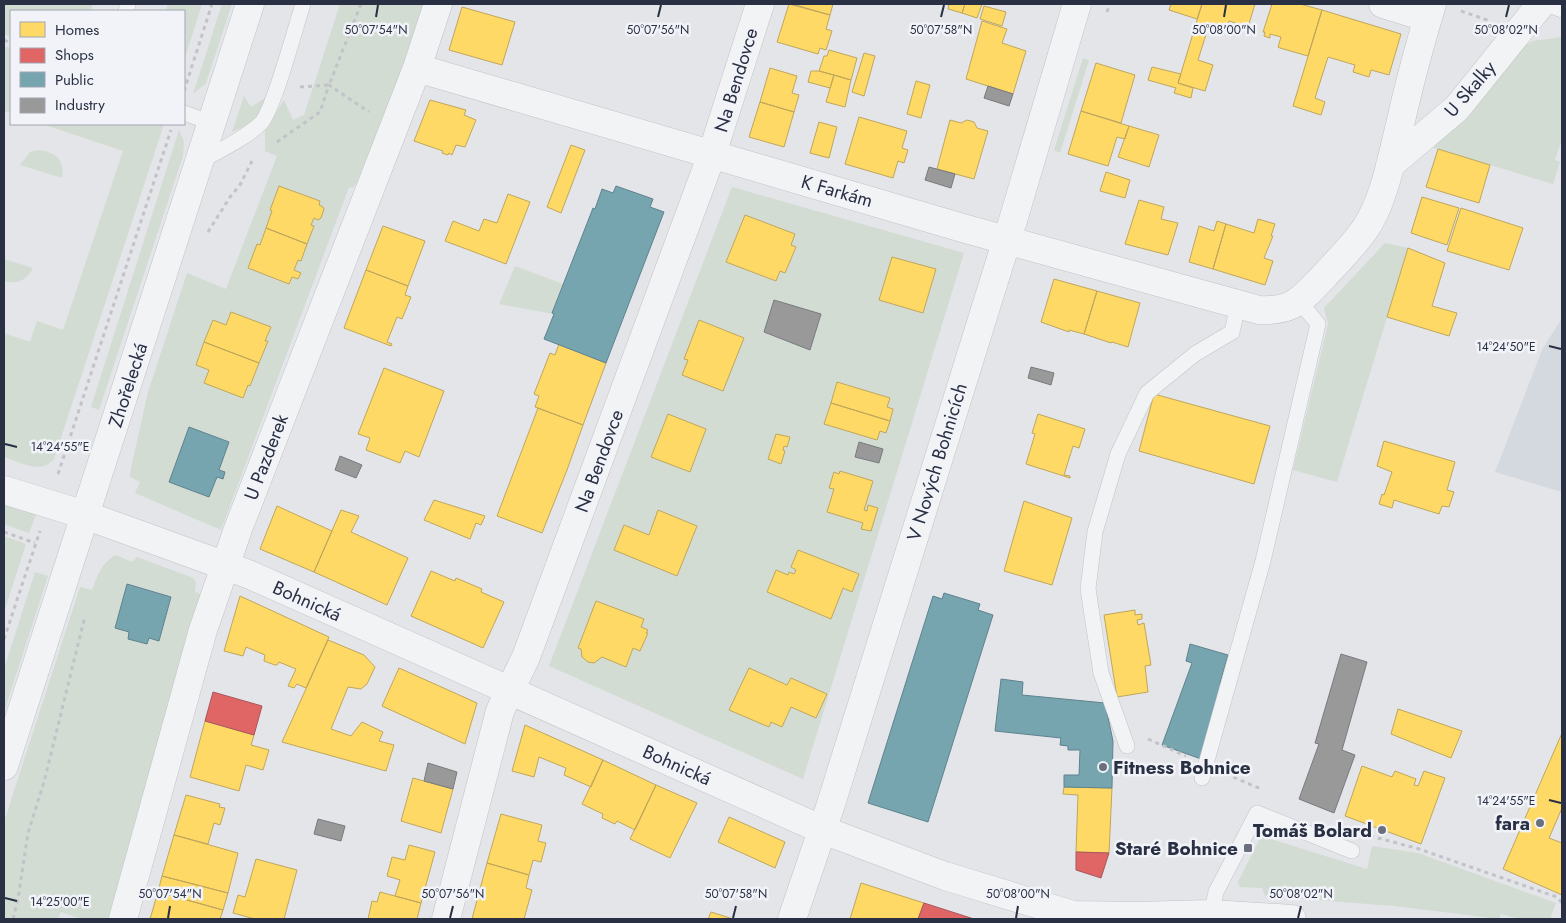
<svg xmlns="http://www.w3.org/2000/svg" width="1566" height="923" viewBox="0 0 1566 923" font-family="Jost,sans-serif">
	<rect width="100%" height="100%" fill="#e3e5e8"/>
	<!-- built -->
	<path fill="#d4d8df" d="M1562 318V492L1495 472 1542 350Z"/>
	<!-- green -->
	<path fill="#d2dcd3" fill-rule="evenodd" d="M4 4H93L91 11H11V37L4 34Z
		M168 4H202L184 61V11H166Z
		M222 4H232L206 83 193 94Z
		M340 4H427L363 173 353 188 349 187 221 530 135 493 140 482 130 477 131 468 148 392 187 273 226 289 277 156 265 151V130L284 100 293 120 304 115Z
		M1562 37V139L1555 160 1560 162 1553 184 1428 146 1519 49 1533 41Z
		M4 46 11 48V113L4 111Z
		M1083 58 1089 60 1060 153 1054 150Z
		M270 95C258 115 255 123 232 132L244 96 251 107Z
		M42 124H164L54 459C41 475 20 462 4 457V333L30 342 37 321 63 330 123 151Z
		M179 130 184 142 183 156 99 410 91 407Z
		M38 150C56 152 65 160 62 178L20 165 30 152Z
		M732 187 964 253 803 779 549 666Z
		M1385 243 1408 248 1337 482 1293 470 1328 324 1324 308Z
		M4 259 33 268C27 280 17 285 4 281Z
		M515 266 563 284 554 314 499 304Z
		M4 498 37 512 29 533 4 524Z
		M4 536 26 544 4 612Z
		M116 555 132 562 137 557 193 578 196 582 195 592 203 595 117 919H81L61 912 58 919H4V822L80 587 92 590C98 575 101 563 116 555ZM127 584 171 597 159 640 149 638 146 644 128 639 129 632 115 628Z
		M35 572 48 576 4 712V669Z
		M1261 836 1367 869 1372 846 1418 853 1556 903 1550 919H1520L1501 914 1499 919 1394 906 1265 896 1262 888 1240 887 1238 882Z"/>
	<!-- homes -->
	<path fill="#ffd966" stroke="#bfa65c" d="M789 4 830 15 826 29 832 31 826 50 820 48 818 54 777 42Z
		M792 4H833L830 15Z
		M949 4H965L962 13 948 9Z
		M965 4H982L977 18 962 13Z
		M1171 4H1202L1197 19 1169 10Z
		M1202 4H1255L1248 27 1229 21 1226 30 1209 25 1198 60 1213 65 1205 91 1178 83Z
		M1272 4H1300L1322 10 1308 56 1280 48 1278 47 1281 37 1270 34V38L1264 36 1265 32H1263Z
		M984 6 1006 12 1002 26 980 19Z
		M462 7 515 22 502 65 449 50Z
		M1322 10 1401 34 1389 75 1371 70 1369 77 1353 72 1355 65 1328 57 1315 98 1325 102 1321 115 1293 106Z
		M982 21 1007 29 1002 43 1026 51 1013 94 966 79Z
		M829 50 857 58 851 80 819 71 824 56H827Z
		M864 53 875 56 864 96 852 92Z
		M1096 63 1135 75 1121 123 1081 111Z
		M1152 67 1181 74 1178 83 1193 88 1191 98 1174 93 1176 88 1148 80Z
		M770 68 797 76 792 93 799 95 794 112 760 102Z
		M811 71H819L834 75 830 88 808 82Z
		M834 75 851 80 845 107 826 102Z
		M916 81 930 85 921 118 907 114Z
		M430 100 466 110 464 115 476 120 465 147 456 145 452 155 449 153 448 155 442 153 443 151 414 141Z
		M760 102 794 112 784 147 749 137Z
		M1081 111 1129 126 1125 139 1117 137 1108 166 1068 154Z
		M859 117 907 131 902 148 908 150 904 163 898 161 893 178 845 164Z
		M950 120 961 123 967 120 974 122 977 128 988 131 974 179 937 169Z
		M819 122 837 127 829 158 810 153Z
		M1129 126 1159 135 1149 167 1118 157Z
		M571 145 585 150 561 213 547 207Z
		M1438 149 1490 165 1479 203 1426 187Z
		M1106 172 1130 180 1125 198 1100 191Z
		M279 186 320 201 319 205 323 207 324 209 321 218 318 220 314 218 311 225 314 226 307 244 266 228 272 211 270 210Z
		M508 194 530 202 506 264 445 241 453 221 479 231 484 219 497 223Z
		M1422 197 1459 208 1447 245 1411 233Z
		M1139 200 1164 207 1161 219 1178 223 1168 255 1125 244Z
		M1461 208 1523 228 1509 270 1447 251Z
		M745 215 795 234 791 245 796 247 785 273 780 271 776 281 726 262Z
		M1258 219 1275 224 1271 236H1273L1264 258 1273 261 1265 285 1213 269 1226 224 1254 233Z
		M1217 221 1226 224 1213 269 1189 262 1199 226 1214 231Z
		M383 226 425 241 408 286 366 270Z
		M266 228 307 244 301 261 298 260 294 270 301 273 298 279 292 277 289 284 248 268 257 244 260 245Z
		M1408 248 1445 263 1432 306 1457 313 1449 336 1387 317Z
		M892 257 936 269 923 313 879 300Z
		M366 270 408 286 405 295 411 297 402 319 397 317 387 342 392 344 391 346 344 328Z
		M1054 279 1097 291 1084 334 1069 330V332L1041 322Z
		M1097 291 1140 303 1128 347 1112 342 1111 343 1084 334Z
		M231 312 271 327 265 341H268L259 363 204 342 213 320 226 325Z
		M699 320 744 338 723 391 682 375 688 360 684 359Z
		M204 342 259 363 250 386 248 385 243 398 204 383 209 370 196 365Z
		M559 344 606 363 583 425 535 407 539 396 534 394 550 353 555 355Z
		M384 368 444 391 419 457 405 451 400 463 366 450 370 438 358 434Z
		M837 382 890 398 887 407 893 409 890 421 831 403Z
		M1154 394 1270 426 1254 484 1139 451Z
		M831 403 890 421 886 433 880 431 877 440 824 424Z
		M538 408 583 425 567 470 542 533 497 516Z
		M668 414 706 429 690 472 651 457Z
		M1038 414 1085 429 1079 448 1073 446 1064 475 1070 476V478L1026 464 1035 434 1032 433Z
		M776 434 790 437 787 447 784 446 783 450 785 451 781 464 768 459Z
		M1384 441 1455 462 1447 490 1454 492 1449 507 1442 506 1439 514 1394 500 1392 508 1379 504 1382 494 1384 495 1392 472 1377 466Z
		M840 471 873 481 864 510 867 511 868 505 878 508 871 531 861 529 863 523 827 512 834 489 829 488 834 472 839 474Z
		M434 500 485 516 481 525 476 523 470 539 424 520Z
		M1024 501 1072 518 1052 585 1004 571Z
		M277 506 332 531 314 572 260 549Z
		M341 510 359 516 351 532 408 558 387 605 314 572Z
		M658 510 697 526 677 576 614 550 624 525 649 535Z
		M798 550 859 574 852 592 843 588 831 619 767 592 776 570 788 575 789 572 794 574 796 570 791 567Z
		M431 571 455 581 456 578 482 589 481 592 504 602 483 648 411 616Z
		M240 596 329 637 306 688 297 684 294 688 288 686 296 669 279 662 277 665H275L264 661 265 655 246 647 243 656 224 651Z
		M596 601 644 619 641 627 648 630 646 633H648L640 651 633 648 626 667 602 657 594 663 588 662 582 657 581 649 578 648Z
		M1135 610V615L1142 614V619L1137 620 1138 625 1144 623 1151 665 1145 666 1148 692 1117 697 1104 615Z
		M328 640 364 655 375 667 367 684 361 689 348 687 331 729 351 736 362 722 383 732 379 741 394 745 386 771 282 742Z
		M399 668 477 703 465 744 382 706Z
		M749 668 787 685 791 678 827 694 816 718 791 707 782 727 771 722 769 727 729 710Z
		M1398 709 1462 731 1451 758 1391 734Z
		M205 721 254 735 251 745 269 750 263 770 246 765 239 791 190 777Z
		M525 725 603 760 591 787 564 775 566 768 539 757 534 777 512 771Z
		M1562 733V808L1549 838 1562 843V895L1503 869Z
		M603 760 656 785 635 830 617 821 615 824 602 818 603 814 582 804Z
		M1362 766 1392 777 1395 771 1416 779 1414 785 1418 786 1424 771 1445 778 1421 844 1345 816Z
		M413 778 453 789 441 833 401 821Z
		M656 785 697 803 670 858 630 839Z
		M1064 787 1112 788 1109 853 1076 852 1078 795 1063 794Z
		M186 795 220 804 219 807 225 808 220 825 214 823 208 844 174 835Z
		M501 814 542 825 538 841 546 843 541 862 533 860 529 875 487 863Z
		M729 817 785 842 775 868 718 842Z
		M174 835 238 853 228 893 162 876Z
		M409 845 435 852 421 903 395 896 400 880 387 876 392 857 405 860Z
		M256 859 297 870 284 919H255L233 913 238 895 245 897Z
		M487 863 529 875 526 888 532 890 524 919H472Z
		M162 876 228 893 223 910 158 892Z
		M861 883 924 903 918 919H850Z
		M158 892 223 910 220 919H150Z
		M380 892 421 903 417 919H368L372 901 377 902Z
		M711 912 733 919H708Z"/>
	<!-- shops -->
	<path fill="#e06666" stroke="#a9565c" d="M213 692 262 706 254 735 205 721Z
		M1076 852 1109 853 1101 878 1076 870Z
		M924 903 974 919H918Z"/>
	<!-- public -->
	<path fill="#76a5af" stroke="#5f828f" d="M616 186 653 199 650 207 664 212 606 363 544 339 554 314 552 313 593 208 595 209 602 189 613 193Z
		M189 427 229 442 219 470 225 472 223 479 217 477 209 497 169 482Z
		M127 584 171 597 159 641 149 638 147 644 128 639 129 632 115 628Z
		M944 593 980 604 978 610 993 615 928 822 868 803 933 596 942 599Z
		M1190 644 1228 655 1220 683 1222 686 1201 759 1162 745 1192 663 1186 661Z
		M1001 679 1023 682 1022 695 1105 703 1113 741 1112 788 1064 787V775H1079L1080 750H1068V746L1060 745 1061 738 995 731Z"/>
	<!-- industry -->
	<path fill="#999" stroke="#777a7f" d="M988 86 1013 94 1009 106 984 98Z
		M929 167 955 174 951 188 925 180Z
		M774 300 821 314 810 350 764 332Z
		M1031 367 1054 373 1051 385 1028 378Z
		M859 442 883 449 879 463 855 457Z
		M340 456 362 465 356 478 335 470Z
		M1341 654 1367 662 1342 750 1355 755 1334 813 1299 799 1319 744 1315 743Z
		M428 763 457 772 453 789 424 781Z
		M318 819 345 826 341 841 314 834Z"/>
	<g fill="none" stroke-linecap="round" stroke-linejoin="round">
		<defs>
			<path id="service" d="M1546 4 1562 10
				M126 11 128 4
				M184 113 212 123
				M201 161C221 149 243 140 260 124 273 113 296 25 303 4
				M1127 746 1101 673 1088 589 1095 532 1118 454 1147 393 1195 354 1232 332 1238 305
				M1202 778 1263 561 1318 324 1300 302
				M1211 914 1216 892 1257 813 1352 851"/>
			<path id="minor" d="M1383 4 1428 18
				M417 68 966 229 1259 310C1294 312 1303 298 1325 275 1339 260 1354 245 1365 229 1384 202 1392 156 1400 125 1409 84 1420 44 1432 4
				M1390 165 1457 108 1541 4
				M4 490 85 515 248 574 823 830 945 876 1073 915 1135 916 1211 914 1292 919
				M123 919 203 630 238 529 417 68 438 4
				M446 919 500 711 526 657 712 154 760 4
				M792 919 831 804 1014 217 1077 4"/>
			<path id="tertiary" d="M4 766 250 4"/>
		</defs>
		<!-- service casing -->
		<use href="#service" stroke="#c1c3c6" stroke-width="16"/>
		<!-- minor casing -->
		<use href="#minor" stroke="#c1c3c6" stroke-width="29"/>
		<!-- tertiary casing -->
		<use href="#tertiary" stroke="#c1c3c6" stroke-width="29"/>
		<!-- path -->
		<path stroke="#c2c3c8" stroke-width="3" stroke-dasharray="4 4" stroke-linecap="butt" d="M1461 11 1490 21
			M1107 12 1110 4
			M4 40 11 43
			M300 87 329 85 361 4
			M184 91 212 4
			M277 142 320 112 329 85 369 112
			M208 232 230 197 240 185 253 159
			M58 474 171 130
			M4 532 35 543
			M4 639 40 531
			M1148 739 1186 756
			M1226 774 1261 789
			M1370 836 1416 848 1557 897 1562 903
			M13 919 18 899 28 833 44 782 85 616"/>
		<!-- service -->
		<use href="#service" stroke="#f2f3f5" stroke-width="15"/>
		<!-- minor -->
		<use href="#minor" stroke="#f2f3f5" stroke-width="28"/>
		<!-- tertiary -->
		<use href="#tertiary" stroke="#f2f3f5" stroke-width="28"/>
	</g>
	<!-- ticks -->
	<path fill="none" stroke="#293043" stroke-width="2" d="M376 17 378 5M658 17 661 5M941 17 944 5M1224 17 1226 5M1506 17 1509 5M1549 346 1561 349M5 444 17 447M1549 800 1561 803M5 898 17 901M168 918 170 906M450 918 453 906M733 918 736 906M1016 918 1018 906M1298 918 1301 906"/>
	<!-- markers -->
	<g fill="#6a6f7d" stroke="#f1f3f8" stroke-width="2">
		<circle cx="1103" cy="767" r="5"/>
		<circle cx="1540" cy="823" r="5"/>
		<circle cx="1382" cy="830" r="5"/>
		<rect x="1243" y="843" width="10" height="10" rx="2.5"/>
	</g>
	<g text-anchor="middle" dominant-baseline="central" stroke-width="5" stroke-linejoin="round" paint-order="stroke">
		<!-- street labels -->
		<g font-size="19" fill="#293043" stroke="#f1f3f8">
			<text transform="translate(736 80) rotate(-73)">Na Bendovce</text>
			<text transform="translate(1470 89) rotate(-49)">U Skalky</text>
			<text transform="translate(837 191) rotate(16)">K Farkám</text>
			<text transform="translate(128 385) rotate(-72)">Zhořelecká</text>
			<text transform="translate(266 457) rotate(-69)">U Pazderek</text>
			<text transform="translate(599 461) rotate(-70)">Na Bendovce</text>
			<text transform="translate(937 462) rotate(-73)">V Nových Bohnicích</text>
			<text transform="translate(307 601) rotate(24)">Bohnická</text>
			<text transform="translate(677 765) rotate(24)">Bohnická</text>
		</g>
		<!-- poi labels -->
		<g font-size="19" font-weight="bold" fill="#293043" stroke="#f1f3f8" text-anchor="end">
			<text x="1113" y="767" text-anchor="start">Fitness Bohnice</text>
			<text x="1530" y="823">fara</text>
			<text x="1372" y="830">Tomáš Bolard</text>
			<text x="1238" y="848">Staré Bohnice</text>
		</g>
	</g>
	<g font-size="12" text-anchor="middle" fill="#293043" stroke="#f1f3f8" stroke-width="5" stroke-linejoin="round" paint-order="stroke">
		<text x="376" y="34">50°07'54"N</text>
		<text x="658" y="34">50°07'56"N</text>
		<text x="941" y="34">50°07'58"N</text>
		<text x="1224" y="34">50°08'00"N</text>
		<text x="1506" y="34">50°08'02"N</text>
		<text x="1506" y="351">14°24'50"E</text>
		<text x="60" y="451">14°24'55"E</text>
		<text x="1506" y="805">14°24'55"E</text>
		<text x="170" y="898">50°07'54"N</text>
		<text x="453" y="898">50°07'56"N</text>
		<text x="736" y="898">50°07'58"N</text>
		<text x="1018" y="898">50°08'00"N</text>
		<text x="1301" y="898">50°08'02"N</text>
		<text x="60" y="906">14°25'00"E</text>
	</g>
	<!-- border -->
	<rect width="1566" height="923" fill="none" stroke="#293043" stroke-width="10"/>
	<!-- legend -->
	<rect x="10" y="10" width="175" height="115" fill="#f1f3f8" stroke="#a1a5b0"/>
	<rect x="20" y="22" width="25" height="15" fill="#ffd966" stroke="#a1a5b0"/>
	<text x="55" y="35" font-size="15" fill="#293043">Homes</text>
	<rect x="20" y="48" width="25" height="15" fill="#e06666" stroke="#a1a5b0"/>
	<text x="55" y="60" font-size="15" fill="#293043">Shops</text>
	<rect x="20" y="72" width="25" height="15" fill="#76a5af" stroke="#a1a5b0"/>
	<text x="55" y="85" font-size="15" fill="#293043">Public</text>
	<rect x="20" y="98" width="25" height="15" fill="#999999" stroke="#a1a5b0"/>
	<text x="55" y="110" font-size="15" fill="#293043">Industry</text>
</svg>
